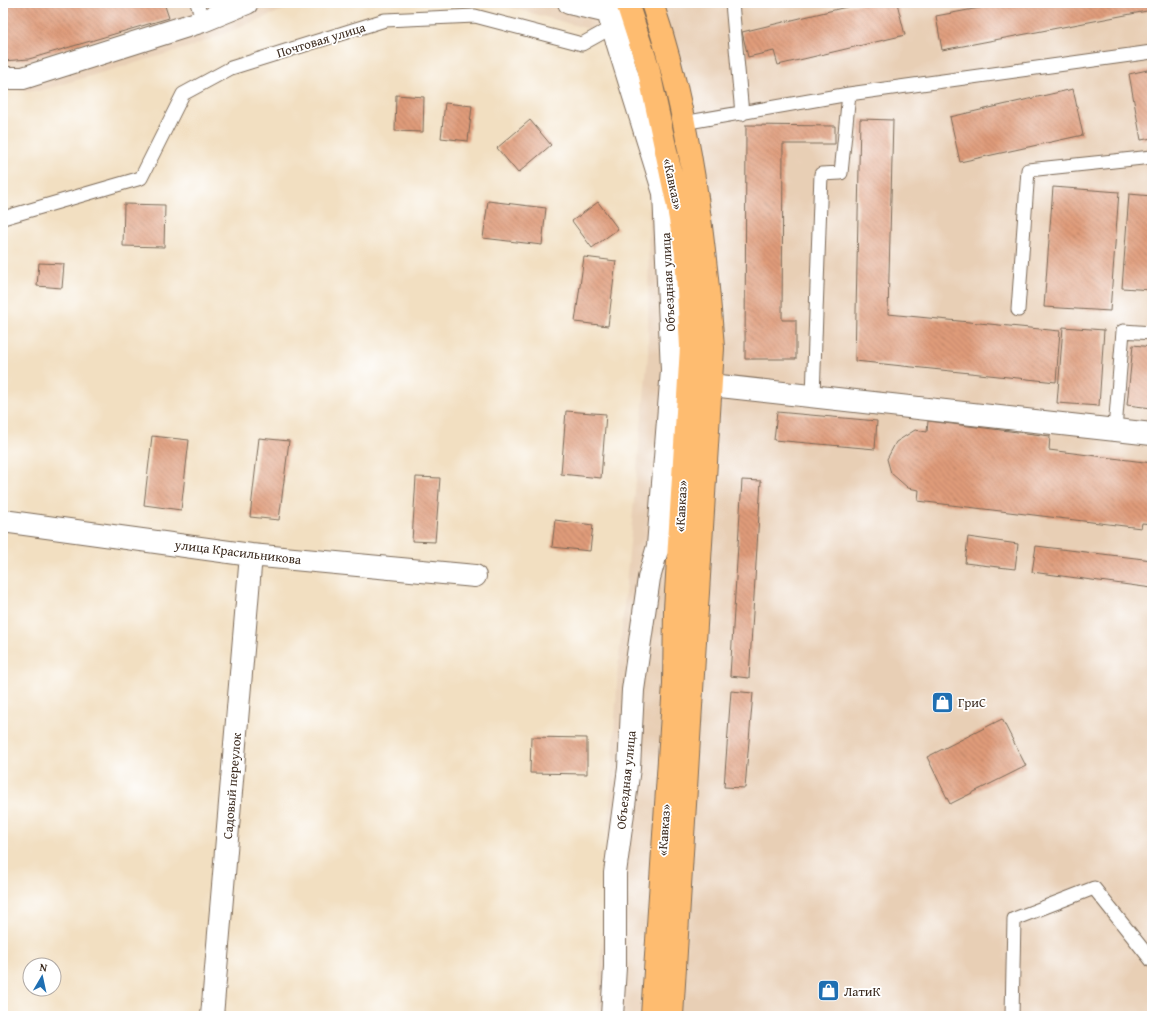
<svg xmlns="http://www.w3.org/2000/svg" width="1155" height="1019" viewBox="0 0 1155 1019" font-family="'Gentium Book Plus',serif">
	<defs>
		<pattern id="building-back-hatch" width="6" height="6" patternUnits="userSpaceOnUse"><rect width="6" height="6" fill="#df9b79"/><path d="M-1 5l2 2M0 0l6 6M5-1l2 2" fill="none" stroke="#b67f63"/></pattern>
	</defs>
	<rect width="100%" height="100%" fill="#fff"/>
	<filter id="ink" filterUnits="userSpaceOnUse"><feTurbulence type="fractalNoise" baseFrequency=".025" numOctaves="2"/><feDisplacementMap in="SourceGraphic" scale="8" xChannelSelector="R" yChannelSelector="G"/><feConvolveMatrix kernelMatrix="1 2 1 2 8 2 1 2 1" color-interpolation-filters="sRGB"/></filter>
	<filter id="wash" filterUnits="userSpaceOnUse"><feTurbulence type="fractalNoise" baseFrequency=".012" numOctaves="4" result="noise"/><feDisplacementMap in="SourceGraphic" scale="16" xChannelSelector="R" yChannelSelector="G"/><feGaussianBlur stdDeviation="0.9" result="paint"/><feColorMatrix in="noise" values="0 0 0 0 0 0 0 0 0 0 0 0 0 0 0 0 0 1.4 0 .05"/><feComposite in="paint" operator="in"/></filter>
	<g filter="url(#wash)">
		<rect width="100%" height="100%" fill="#f2dfc1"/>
		<!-- built -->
		<path fill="#e8cfb5" d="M3 3H301L193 46 39 91 3 89Z
			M495 3H1152V1016H598L618 667 648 355 649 134 617 37Z"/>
		<g id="blocks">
			<!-- building -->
			<path fill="url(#building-back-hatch)" d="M3 3H164L169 18 29 59 3 61Z
				M863 3H897L905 35 778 65 774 51 748 57 742 32Z
				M1006 3H1152V10L942 50 936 16Z
				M1152 69V138L1141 140 1129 74Z
				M1073 89 1083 135 960 162 950 117Z
				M396 95 424 97 423 132 395 131Z
				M445 103 472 106 468 141 441 138Z
				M860 119 893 120 888 314 1060 331 1056 382 855 361Z
				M530 120 551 145 518 173 497 148Z
				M746 125 835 126V144H783L782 320H796V359H745Z
				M1053 187 1119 192 1110 311 1044 307Z
				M1129 194 1152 196V290L1122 288Z
				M488 201 546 208 542 245 483 238Z
				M598 202 618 229 592 248 572 221Z
				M124 204 165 205 164 247 123 246Z
				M584 257 616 261 608 326 575 322Z
				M39 263 64 264 62 288 37 286Z
				M1063 327 1104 330 1099 406 1057 403Z
				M1133 345 1152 347V408L1127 405Z
				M566 411 606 414 601 478 561 474Z
				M777 412 877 421 875 449 774 440Z
				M928 421 1050 436 1049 450 1152 463V524L1142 523 1141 528 918 501 919 490 908 488 891 473 887 459 896 442 915 430 927 432Z
				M152 436 189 440 181 510 144 505Z
				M259 438 289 441 279 520 250 517Z
				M416 477 440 478 435 542 412 541Z
				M742 480 761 481 749 678 730 676Z
				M555 520 593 525 590 551 552 547Z
				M968 537 1018 544 1015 569 965 563Z
				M1036 546 1152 560V588L1032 572Z
				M731 691 753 693 745 788 724 787Z
				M1002 719 1026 766 950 804 927 757Z
				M531 737 587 738V774L530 773Z"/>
		</g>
	</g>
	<g filter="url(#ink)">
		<use href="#blocks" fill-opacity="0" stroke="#7b6957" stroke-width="1"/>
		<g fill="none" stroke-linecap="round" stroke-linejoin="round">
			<defs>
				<path id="service" d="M197 3 203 21
					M732 3 742 114
					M683 123 849 94 1152 52
					M3 218 141 178 183 94 231 68 385 20 475 16 582 44 618 24
					M1018 310 1028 170 1152 157
					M813 396 821 174 841 173 849 94
					M1115 429 1123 331 1152 333
					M1012 1016 1014 919 1094 888 1152 961"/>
				<path id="minor" d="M569 3 621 15
					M605 3 664 193 672 370 658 546
					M3 78H23L203 21 247 3
					M3 521 251 555 475 576
					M212 1016 251 555
					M612 1016 615 967V873L629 768 633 690 649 578 658 546 672 540"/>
				<path id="tertiary" d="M693 383 1152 434"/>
				<path id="primary" d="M627 3 648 67 677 202 686 253 691 347 675 609 674 684 652 1016
					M652 3C689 111 705 234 713 348L672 1016"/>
			</defs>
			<!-- service casing -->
			<use href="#service" stroke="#7b6957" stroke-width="15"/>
			<!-- minor casing -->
			<use href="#minor" stroke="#7b6957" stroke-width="24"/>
			<!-- tertiary casing -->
			<use href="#tertiary" stroke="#7b6957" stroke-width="24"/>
			<!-- primary casing -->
			<use href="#primary" stroke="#7b6957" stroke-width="24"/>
			<!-- service -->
			<use href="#service" stroke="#fff" stroke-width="13"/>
			<!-- minor -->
			<use href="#minor" stroke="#fff" stroke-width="22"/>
			<!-- tertiary -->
			<use href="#tertiary" stroke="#fff" stroke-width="22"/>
			<!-- primary -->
			<use href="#primary" stroke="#febc70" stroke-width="22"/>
		</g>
	</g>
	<!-- icons -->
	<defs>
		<symbol id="shop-square" viewBox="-11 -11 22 22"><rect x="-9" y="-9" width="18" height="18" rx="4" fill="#1f6fb2" stroke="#fff"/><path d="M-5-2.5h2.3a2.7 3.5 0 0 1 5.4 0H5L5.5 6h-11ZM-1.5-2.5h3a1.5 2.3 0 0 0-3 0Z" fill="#fff"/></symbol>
	</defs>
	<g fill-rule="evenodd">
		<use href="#shop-square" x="930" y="690" width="25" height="25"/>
		<use href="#shop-square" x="816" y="978" width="25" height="25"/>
	</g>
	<g text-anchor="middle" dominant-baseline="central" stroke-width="3.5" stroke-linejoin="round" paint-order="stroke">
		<!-- street labels -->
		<g font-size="13" fill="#3b2a1e" stroke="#fff">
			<text transform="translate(321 40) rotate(-17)">Почтовая улица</text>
			<text transform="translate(673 184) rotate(78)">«Кавказ»</text>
			<text transform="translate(668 282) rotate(-93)">Объездная улица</text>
			<text transform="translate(681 506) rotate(-87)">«Кавказ»</text>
			<text transform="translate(238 552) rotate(7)">улица Красильникова</text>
			<text transform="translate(626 780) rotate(-84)">Объездная улица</text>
			<text transform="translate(232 786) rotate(-85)">Садовый переулок</text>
			<text transform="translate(664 830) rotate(-86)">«Кавказ»</text>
		</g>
		<!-- poi labels -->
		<g font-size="13" fill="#3b2a1e" stroke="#fff" text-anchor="start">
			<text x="958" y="702">ГриС</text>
			<text x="844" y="991">ЛатиК</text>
		</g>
	</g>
	<!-- margin -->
	<rect width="1155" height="1019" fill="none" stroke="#fff" stroke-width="16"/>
	<!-- north arrow -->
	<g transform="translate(42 977) rotate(9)"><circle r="19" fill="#ffffff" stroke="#b1aaa5"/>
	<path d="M0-3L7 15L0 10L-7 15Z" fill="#1f6fb2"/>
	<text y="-6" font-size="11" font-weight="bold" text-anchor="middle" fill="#3b2a1e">N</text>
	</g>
</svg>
